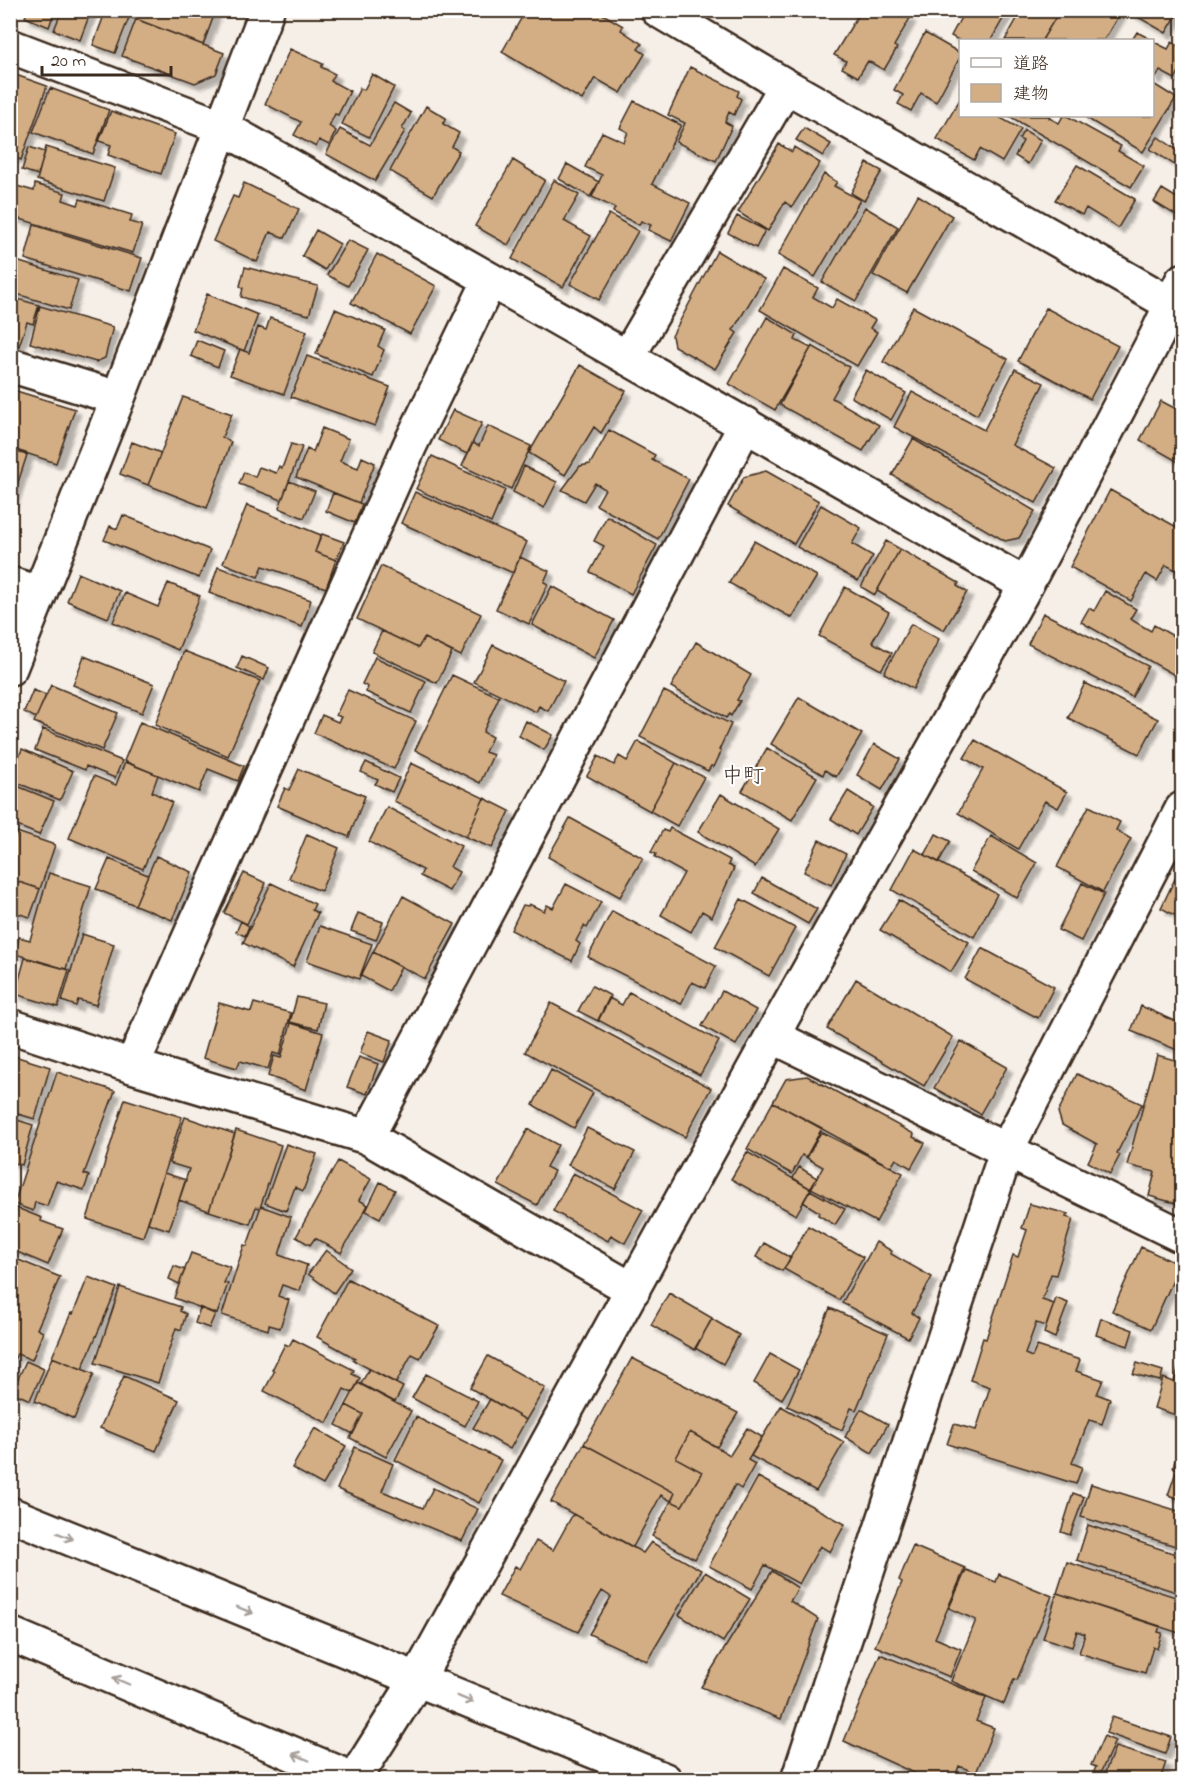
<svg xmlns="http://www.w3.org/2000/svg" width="1193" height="1790" viewBox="0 0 1193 1790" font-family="'Indie Flower','Klee One',sans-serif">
	<defs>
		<filter id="shadow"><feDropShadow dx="5.5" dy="5.5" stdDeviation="1.5" flood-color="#0004"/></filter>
	</defs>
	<rect width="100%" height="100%" fill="#f6efe7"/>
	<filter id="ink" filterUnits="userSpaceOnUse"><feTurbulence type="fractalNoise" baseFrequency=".0167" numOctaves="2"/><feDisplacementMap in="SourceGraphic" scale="12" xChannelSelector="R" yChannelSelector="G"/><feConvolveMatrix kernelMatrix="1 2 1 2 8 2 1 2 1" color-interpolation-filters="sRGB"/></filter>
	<g filter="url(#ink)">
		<!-- building -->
		<path fill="#d3ae85" stroke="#3b2a1e" stroke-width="1.5" filter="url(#shadow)" d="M28 10H55L49 27 25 17Z
			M62 10 91 11 80 40 54 30Z
			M106 10H132L115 53 93 45Z
			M136 10H216L203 45 133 18Z
			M526 10H596L623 26 621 30 642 44 638 49 645 54 621 93 595 78 582 100 502 52Z
			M861 10H897L910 18 894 46 897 48 884 70 868 61 858 77 842 68 846 61 834 55Z
			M965 10H1008L991 40 960 41 951 36Z
			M1022 10H1060L1042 40H1005Z
			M1060 10H1122L1104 40H1042Z
			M1133 10H1180L1166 33 1131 13Z
			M136 19 224 53 216 74 195 83 122 56Z
			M1137 32 1152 40H1132Z
			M925 33 960 53V57L936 102 921 93 911 111 898 104 903 95 894 90Z
			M1152 41 1168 49 1172 42 1182 48V74L1179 72 1175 79 1160 71 1156 78 1152 77Z
			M290 49 323 64 321 67 335 74 331 81 350 91 338 115 335 114 329 126 336 131 329 145 319 140 316 147 294 135 301 122 265 104Z
			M690 67 739 91 737 96 741 99 734 115 729 112 725 122 732 126 716 161 676 142 685 123 668 115Z
			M13 74 47 86 21 160 10 156V80Z
			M372 74 394 87 369 137 342 124 360 88 364 90Z
			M1152 83 1176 98 1143 152 1083 116H1152Z
			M50 88 109 110 93 154 33 132Z
			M960 99V116H997L1021 129 1002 162 980 149 974 160 937 139Z
			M634 101 681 125 652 184 690 203 671 241 648 230 651 225 641 221 639 225 613 212 615 208 592 197 602 175 585 167 602 132 624 142 628 132 620 128Z
			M394 103 411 113 402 129 405 131 375 181 326 154 340 129 370 145Z
			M426 106 446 118 443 124 459 133 452 147 459 151 433 196 390 171Z
			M111 111 175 134 161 174 108 155 111 145 99 141Z
			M1009 116H1050L1049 118 1059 123 1063 116H1067L1121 146 1118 151 1144 166 1131 187Z
			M804 128 831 144 823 156 796 140Z
			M1024 130 1041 140 1028 164 1015 156 1023 141 1019 139Z
			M1158 137 1182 153 1176 166 1150 149Z
			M779 144 792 152 794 147 820 163 792 207 785 202 768 231 738 212Z
			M29 147 45 152 38 175 22 170Z
			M46 147 115 168 104 201 37 180Z
			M513 160 545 180 508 245 475 226Z
			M867 163 882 171 864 201 851 193Z
			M567 164 599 182 590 197 559 179Z
			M1077 165 1135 199 1118 228 1086 208 1082 215 1055 200Z
			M824 174 837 182 834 186 860 200 815 277 778 255Z
			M554 180 579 195 564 221 591 236 563 287 512 259Z
			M244 183 299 209 285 238 270 232 257 262 213 241 233 196 238 198Z
			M10 184 34 191 35 184 65 193 63 200 78 205 80 199 132 215 130 222 142 225 133 253 10 216Z
			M1162 189 1182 201V219L1154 202Z
			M918 195 952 216 907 293 873 275Z
			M865 207 898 227 856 301 822 282Z
			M609 214 638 231 599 300 570 284Z
			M737 216 765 230 756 248 728 233Z
			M34 225 142 258 131 291 25 259Z
			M316 230 340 244 325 270 302 256Z
			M348 240 368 250 348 286 327 275Z
			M717 251 764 279 733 330 737 333 715 369 674 346 672 336Z
			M377 254 436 286 410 334 351 303Z
			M10 259 78 280 69 310 10 292Z
			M245 267 318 286 309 315 241 297 243 288 240 286Z
			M783 269 818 288 813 297 832 308 837 299 875 320 870 328 877 332 857 366 760 310Z
			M207 294 258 315 244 351 193 330Z
			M10 297 39 305 33 324 27 322 19 346 10 343Z
			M40 306 113 327 105 358 96 362 30 343Z
			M913 307 1008 359 977 415 883 362Z
			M1046 308 1118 346 1090 399 1018 361Z
			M335 309 385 330 378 346 384 350 373 377 316 354Z
			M767 317 797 335 795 340 811 348 775 410 729 384Z
			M270 318 307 331 284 394 230 375 240 349 249 353 258 327 266 330Z
			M197 340 224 351 218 367 191 356Z
			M812 346 849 367 832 398 879 425 863 451 780 405Z
			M307 356 390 387 375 426 291 397Z
			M580 365 626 391 601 433 594 427 565 475 529 453Z
			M1015 369 1044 383 1012 445 1056 468 1036 503 894 427 912 392 984 430Z
			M866 370 906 393 891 420 851 397Z
			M10 389 75 409 56 463 10 448Z
			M183 397 232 414 222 437 231 442 207 508 148 485Z
			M1161 401 1182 412V464L1140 440Z
			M453 410 482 423 467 454 438 440Z
			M488 426 531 446 511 489 462 466 473 443 479 446Z
			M322 428 349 439 340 461 358 468 362 457 375 463 359 503 296 477 307 449 313 452Z
			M609 430 655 455 652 460 689 479 658 539 596 505 605 489 595 483 584 501 562 490 580 466 590 464Z
			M913 439 1035 511 1019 538 1005 541 892 475Z
			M132 442 161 453 148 485 120 474Z
			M291 444 302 447 282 500 239 484 244 472 255 477 259 467 276 473 279 466 282 468Z
			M10 450 27 455 10 507Z
			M432 456 505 490 491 523 416 489Z
			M524 466 557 482 544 508 513 492Z
			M766 471 819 501 794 544 728 506 744 477Z
			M289 481 315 491 304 518 279 508Z
			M1110 490 1182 530V573L1166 565 1157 581 1146 574 1131 601 1070 567Z
			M415 492 527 542 513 573 401 523Z
			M333 493 362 504 355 523 326 511Z
			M247 505 321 535 315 552 336 560 326 588 263 566 258 577 223 563Z
			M821 505 861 528 852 544 873 556 858 581 797 547Z
			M123 515 210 550 199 578 104 540 110 526 117 529Z
			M607 516 657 545 631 594 590 572 604 546 594 541Z
			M322 534 344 542 336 560 315 552Z
			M754 541 817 576 792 618 729 583Z
			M886 541 900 549 875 595 861 587Z
			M900 549 959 583 957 586 967 592 944 630 877 591Z
			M520 557 549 571 544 582 548 584 529 624 496 609Z
			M381 566 481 614 461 656 424 638 418 648 357 619Z
			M218 567 311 600 302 627 209 593Z
			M78 573 120 591 108 618 67 601Z
			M168 583 200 596 178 650 113 622 125 593 158 607Z
			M552 586 614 620 594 658 532 625Z
			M845 587 889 612 872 642 892 653 881 670 819 636Z
			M1105 591 1136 609 1130 619 1151 631 1154 625 1182 641V670L1178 677 1081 622 1089 608 1094 611Z
			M1043 613 1148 666 1132 697 1028 644Z
			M911 624 939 639 913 689 884 673Z
			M382 631 418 648 424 638 452 652 437 683 372 652Z
			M696 642 751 675 737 700 740 701 731 716 729 714 726 718 671 687Z
			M493 645 564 681 548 711 539 706 536 712 474 682Z
			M184 651 260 681 228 756 155 725Z
			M84 656 154 684 142 713 73 685Z
			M242 656 269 668 264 680 237 668Z
			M375 657 426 681 411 713 366 692 368 687 362 684Z
			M452 675 499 697 483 732 492 737 485 752 493 755 480 783 415 750Z
			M1085 683 1158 719 1139 754 1068 718Z
			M51 685 118 713 102 750 34 722Z
			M33 690 46 695 36 718 24 712Z
			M348 690 416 721 394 769 314 733 322 715 338 722 341 717 336 715Z
			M664 691 731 724 719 750 721 752 714 767 711 766 708 771 640 737Z
			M799 697 862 734 836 777 825 770 823 775 771 744Z
			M526 721 553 735 544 750 519 736Z
			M140 722 244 766 238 781 208 769 199 792 124 761Z
			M43 729 122 761 115 778 86 766 85 770 35 750Z
			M975 740 1067 792 1058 808 1045 801 1018 849 958 813 983 769 964 758Z
			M638 741 676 763 650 811 587 776 598 756 614 765 619 756 627 761Z
			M874 744 900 759 882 790 857 775Z
			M767 748 817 777 792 820 742 791Z
			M22 749 73 771 60 800 10 780Z
			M125 762 158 775 152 792 172 802 143 869 69 838 94 776 116 785Z
			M366 762 399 778 392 792 375 784 378 780 361 772Z
			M411 763 484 798 466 837 394 801Z
			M676 763 704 777 677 826 650 811Z
			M299 769 365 796 349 837 277 806 285 788 289 790Z
			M10 783 54 801 39 835 10 823Z
			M848 791 873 807 856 835 831 819Z
			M721 794 779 829 755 867 698 832Z
			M484 798 510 811 492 848 466 837Z
			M1089 806 1120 822 1116 830 1131 839 1103 892 1057 867Z
			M387 807 461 846 450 867 459 872 449 891 420 876 423 870 369 842Z
			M570 818 643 858 620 897 548 857Z
			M670 828 730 860 728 865 734 868 712 917 702 911 691 932 661 915 684 873 655 857 656 854 651 852 663 830 668 832Z
			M10 829 17 832 10 852Z
			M17 832 55 845 40 889 10 879V852Z
			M307 834 339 848 321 891 289 878Z
			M936 834 950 841 939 862 925 855Z
			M991 836 1037 863 1017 898 971 871Z
			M819 840 846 854 831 885 804 872Z
			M914 849 997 894 974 937 892 890Z
			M156 856 192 872 172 920 135 905Z
			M109 859 148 875 135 905 96 889Z
			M1182 864V919L1161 908Z
			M49 873 91 886 66 969 15 954 19 937 30 940Z
			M244 873 266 883 247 924 224 913Z
			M762 878 817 909 808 924 754 893Z
			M10 879 40 889 30 917 10 911Z
			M271 883 315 904 312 910 318 913 293 967 243 943Z
			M1082 883 1104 894 1081 941 1058 930Z
			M566 884 601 902 587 928 584 926 576 941 580 944 572 961 511 930 523 905 528 906 529 904 544 911 547 905 553 908Z
			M403 896 455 924 425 979 373 952Z
			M741 899 795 928 769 976 715 947Z
			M899 900 969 942 951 972 880 930Z
			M612 911 716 966 705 988 692 982 681 1004 588 957Z
			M358 913 383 922 376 940 351 931Z
			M241 921 249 926 245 936 236 932Z
			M320 926 372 944 359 979 307 961Z
			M82 934 114 944 96 1005 78 1000 76 1006 62 1001Z
			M982 948 1054 987 1038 1018 965 979Z
			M373 952 401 967 389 991 361 976Z
			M25 958 69 970 58 1007 15 994Z
			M856 979 953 1037 924 1086 827 1029Z
			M592 986 611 996 598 1021 578 1011Z
			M722 991 756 1010 736 1045 702 1026Z
			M629 992 719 1041 700 1075 598 1020 609 998 622 1005Z
			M297 997 324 1003 318 1029 290 1022Z
			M219 1003 251 1012 254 1003 291 1013 280 1055 273 1053 268 1069 240 1061 237 1068 203 1058Z
			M551 1003 711 1088 685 1137 525 1052Z
			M1141 1006 1182 1024V1052L1131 1031Z
			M291 1023 323 1033 306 1090 268 1076 274 1056 281 1058Z
			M368 1031 392 1040 384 1062 360 1053Z
			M961 1041 1007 1067 980 1114 934 1088Z
			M11 1055 50 1067 35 1119 18 1114 17 1120 33 1125 22 1165 10 1162Z
			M1157 1055 1182 1062V1076L1178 1095 1182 1096V1205L1149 1196 1155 1172 1127 1165Z
			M359 1057 378 1064 367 1094 347 1087Z
			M551 1070 593 1093 574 1128 533 1105Z
			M57 1072 115 1091 84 1174 89 1176 84 1190 56 1181 47 1206 35 1202 33 1211 14 1204Z
			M1077 1074 1142 1104 1117 1153 1120 1155 1110 1174 1088 1162 1097 1144 1062 1125 1058 1112Z
			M807 1076 914 1134 913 1137 925 1143 911 1168 896 1159 891 1167 773 1102 786 1079Z
			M125 1099 182 1117 143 1237 87 1219Z
			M773 1102 822 1128 806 1157 802 1155 792 1174 747 1149Z
			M185 1117 235 1134 209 1211 179 1200 189 1169 169 1163Z
			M587 1128 635 1152 615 1189 568 1165Z
			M528 1129 558 1145 546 1167 554 1171 537 1205 498 1185Z
			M236 1130 281 1145 260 1208 256 1207 250 1224 209 1211Z
			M821 1132 903 1173 876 1222 811 1188 823 1167 807 1158Z
			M286 1144 317 1154 303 1191 295 1187 286 1211 265 1203Z
			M747 1152 811 1189 796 1215 731 1179Z
			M338 1161 371 1179 359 1200 368 1205 341 1253 315 1238 310 1245 296 1237Z
			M799 1167 817 1178 811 1189 793 1178Z
			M164 1173 186 1180 169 1230 148 1223Z
			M573 1173 643 1210 625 1243 611 1235 608 1241 553 1211Z
			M380 1182 395 1190 380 1218 366 1211Z
			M810 1190 845 1209 835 1225 818 1215 819 1212 803 1202Z
			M1030 1204 1068 1214 1066 1217 1073 1219 1056 1275 1051 1274 1042 1300 1054 1304 1046 1326 1036 1323 1025 1354 1032 1357 1037 1346 1080 1360 1076 1371 1103 1380 1097 1394 1110 1399 1102 1424 1089 1420 1072 1463 1082 1467 1076 1484 947 1444 954 1424 976 1430 990 1387 970 1380 983 1338 986 1339 1013 1255 1018 1257 1027 1230 1022 1228Z
			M12 1206 42 1218 41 1221 63 1229 48 1265 10 1249V1211Z
			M261 1206 291 1217 279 1255 307 1265 300 1291 282 1285 278 1296 289 1300 280 1328 269 1325 268 1330 222 1315 244 1245 247 1246Z
			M808 1226 863 1257 839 1300 784 1269Z
			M876 1242 892 1251 891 1254 932 1277 912 1313 919 1318 908 1338 842 1303Z
			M764 1243 791 1258 782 1271 756 1257Z
			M1141 1247 1180 1265 1151 1329 1112 1311Z
			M326 1250 351 1268 334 1293 308 1274Z
			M191 1253 230 1267 224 1283 228 1284 217 1314 174 1298Z
			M14 1258 60 1277 37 1329 43 1332 32 1360 17 1354 10 1369V1266Z
			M174 1266 185 1270 179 1284 169 1279Z
			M88 1277 117 1288 82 1369 52 1357 71 1313 73 1314Z
			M348 1279 439 1326 420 1358 412 1354 396 1383 353 1360 355 1358 317 1337Z
			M120 1287 181 1307 180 1311 186 1314 181 1330 176 1328 158 1383 95 1363Z
			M669 1293 712 1318 695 1350 651 1325Z
			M1056 1298 1068 1303 1055 1338 1044 1333Z
			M200 1308 215 1314 209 1328 195 1323Z
			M830 1308 888 1334 856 1410 851 1408 842 1430 787 1406Z
			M1101 1318 1133 1330 1128 1346 1096 1335Z
			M712 1319 739 1335 723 1364 695 1348Z
			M293 1339 354 1370 352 1374 360 1378 352 1393 344 1389 327 1423 264 1391 274 1372 272 1370 285 1344 289 1346Z
			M770 1354 799 1370 782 1399 754 1383Z
			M488 1356 545 1388 526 1420 470 1388Z
			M1182 1356V1417L1154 1408 1163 1378 1174 1382Z
			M52 1357 94 1374 74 1419 35 1401Z
			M632 1358 738 1413 717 1447 690 1432 676 1458 702 1472 682 1506 671 1501 675 1493 584 1444Z
			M26 1361 44 1369 30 1400 12 1392Z
			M1137 1363 1163 1371 1160 1381 1133 1374Z
			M369 1369 403 1387 395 1402 361 1384Z
			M426 1374 478 1401 465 1426 412 1398Z
			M124 1376 179 1400 156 1451 100 1428Z
			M358 1383 411 1411 386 1457 350 1438 363 1414 346 1405Z
			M490 1399 526 1420 510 1449 473 1428Z
			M346 1405 363 1414 353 1434 336 1425Z
			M781 1406 844 1442 816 1491 751 1456Z
			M861 1409 888 1424 872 1453 845 1437Z
			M416 1417 501 1460 479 1503 395 1460Z
			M315 1428 346 1446 323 1485 292 1468Z
			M747 1428 762 1437 748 1460 755 1464 741 1489 735 1485 695 1559 652 1536 671 1501 682 1506 702 1472 676 1458 690 1432 730 1455Z
			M1182 1438V1500L1168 1495 1177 1469 1173 1467Z
			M584 1444 675 1493 671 1501 661 1495 633 1547 551 1502Z
			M355 1447 393 1464 382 1491 423 1508 433 1488 478 1509 462 1541 337 1489Z
			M758 1477 845 1524 830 1552 820 1546 799 1584 765 1565 752 1589 709 1566Z
			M1091 1484 1182 1512V1548L1081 1517Z
			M1073 1493 1084 1497 1070 1535 1061 1532Z
			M573 1514 643 1553 651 1542 701 1570 647 1661 589 1634 611 1597 602 1591 578 1632 499 1596 515 1566 520 1569 536 1541 553 1550Z
			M1088 1525 1182 1556V1594L1077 1560Z
			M913 1546 965 1568 935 1638 961 1649 950 1677 875 1646 902 1582 899 1580Z
			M1067 1562 1182 1599V1634L1057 1593Z
			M966 1570 996 1582 999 1574 1052 1596 1017 1680 1014 1679 1004 1704 951 1681 976 1620 949 1608Z
			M772 1571 798 1588 790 1601 818 1619 781 1719 701 1687Z
			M705 1572 750 1599 723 1642 679 1615Z
			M1057 1593 1160 1626 1158 1632 1162 1633 1157 1649 1153 1647 1145 1673 1079 1653 1085 1634 1077 1631 1072 1647 1043 1638Z
			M880 1654 986 1698 976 1721 994 1728 976 1773 959 1766 954 1780H929L844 1741Z
			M1112 1717 1171 1737 1165 1754 1106 1733Z
			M1104 1736 1115 1741 1098 1778 1092 1776 1096 1767 1091 1765Z
			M1115 1747 1166 1762 1160 1780H1102Z"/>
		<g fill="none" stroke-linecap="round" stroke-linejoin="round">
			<defs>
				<path id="street" d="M658 10 786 86 1171 304 1182 309
					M10 46 222 127 1026 585
					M627 358 786 86
					M10 365 118 398
					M10 584 39 593
					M10 668 118 398 267 10
					M10 1026 132 1066 367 1137 633 1290
					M772 1036 1182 1236
					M132 1066 410 445 490 280
					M367 1137 746 424
					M354 1780 417 1680 772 1036 1026 585 1156 337 1182 281
					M798 1780 1007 1149 1182 809"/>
				<path id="secondary" d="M10 1514 665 1780
					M10 1634 355 1780"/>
			</defs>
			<!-- street casing -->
			<use href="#street" stroke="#3b2a1e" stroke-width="38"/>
			<!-- secondary casing -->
			<use href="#secondary" stroke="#3b2a1e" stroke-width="38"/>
			<!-- street -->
			<use href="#street" stroke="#fff" stroke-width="33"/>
			<!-- secondary -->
			<use href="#secondary" stroke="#fff" stroke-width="33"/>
		</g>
		<!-- one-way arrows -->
		<defs><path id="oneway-shaft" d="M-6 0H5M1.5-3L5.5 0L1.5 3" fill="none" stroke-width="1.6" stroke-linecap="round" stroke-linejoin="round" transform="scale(1.5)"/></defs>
		<g stroke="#a79f9a">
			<use href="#oneway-shaft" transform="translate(65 1536) rotate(22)"/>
			<use href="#oneway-shaft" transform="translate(245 1610) rotate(22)"/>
			<use href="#oneway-shaft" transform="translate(121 1681) rotate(-157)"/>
			<use href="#oneway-shaft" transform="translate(465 1699) rotate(22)"/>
			<use href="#oneway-shaft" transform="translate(301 1757) rotate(-157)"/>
		</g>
	</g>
	<g text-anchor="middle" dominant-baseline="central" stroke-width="4.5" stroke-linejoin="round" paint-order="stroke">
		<!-- neighbourhood labels -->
		<g font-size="21" fill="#3b2a1e" stroke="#fff">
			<text x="743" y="777">中町</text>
		</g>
	</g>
	<!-- margin -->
	<rect width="1193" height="1790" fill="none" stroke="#fff" stroke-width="36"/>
	<rect x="18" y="18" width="1157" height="1754" fill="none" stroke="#3b2a1e" stroke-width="2" filter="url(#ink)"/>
	<!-- legend -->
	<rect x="959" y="39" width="195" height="78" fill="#ffffff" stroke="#b1aaa5" stroke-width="1.5"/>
	<rect x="971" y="58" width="30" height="9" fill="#ffffff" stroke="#b1aaa5" stroke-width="1.5"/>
	<text x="1013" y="69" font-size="18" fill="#3b2a1e">道路</text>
	<rect x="971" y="84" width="30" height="18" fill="#d3ae85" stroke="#b1aaa5" stroke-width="1.5"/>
	<text x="1013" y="99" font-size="18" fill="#3b2a1e">建物</text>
	<!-- scale -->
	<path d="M42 66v9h129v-9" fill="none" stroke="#3b2a1e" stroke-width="3"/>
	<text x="51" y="66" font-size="18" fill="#3b2a1e" stroke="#ffffff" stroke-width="4.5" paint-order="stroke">20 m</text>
</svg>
